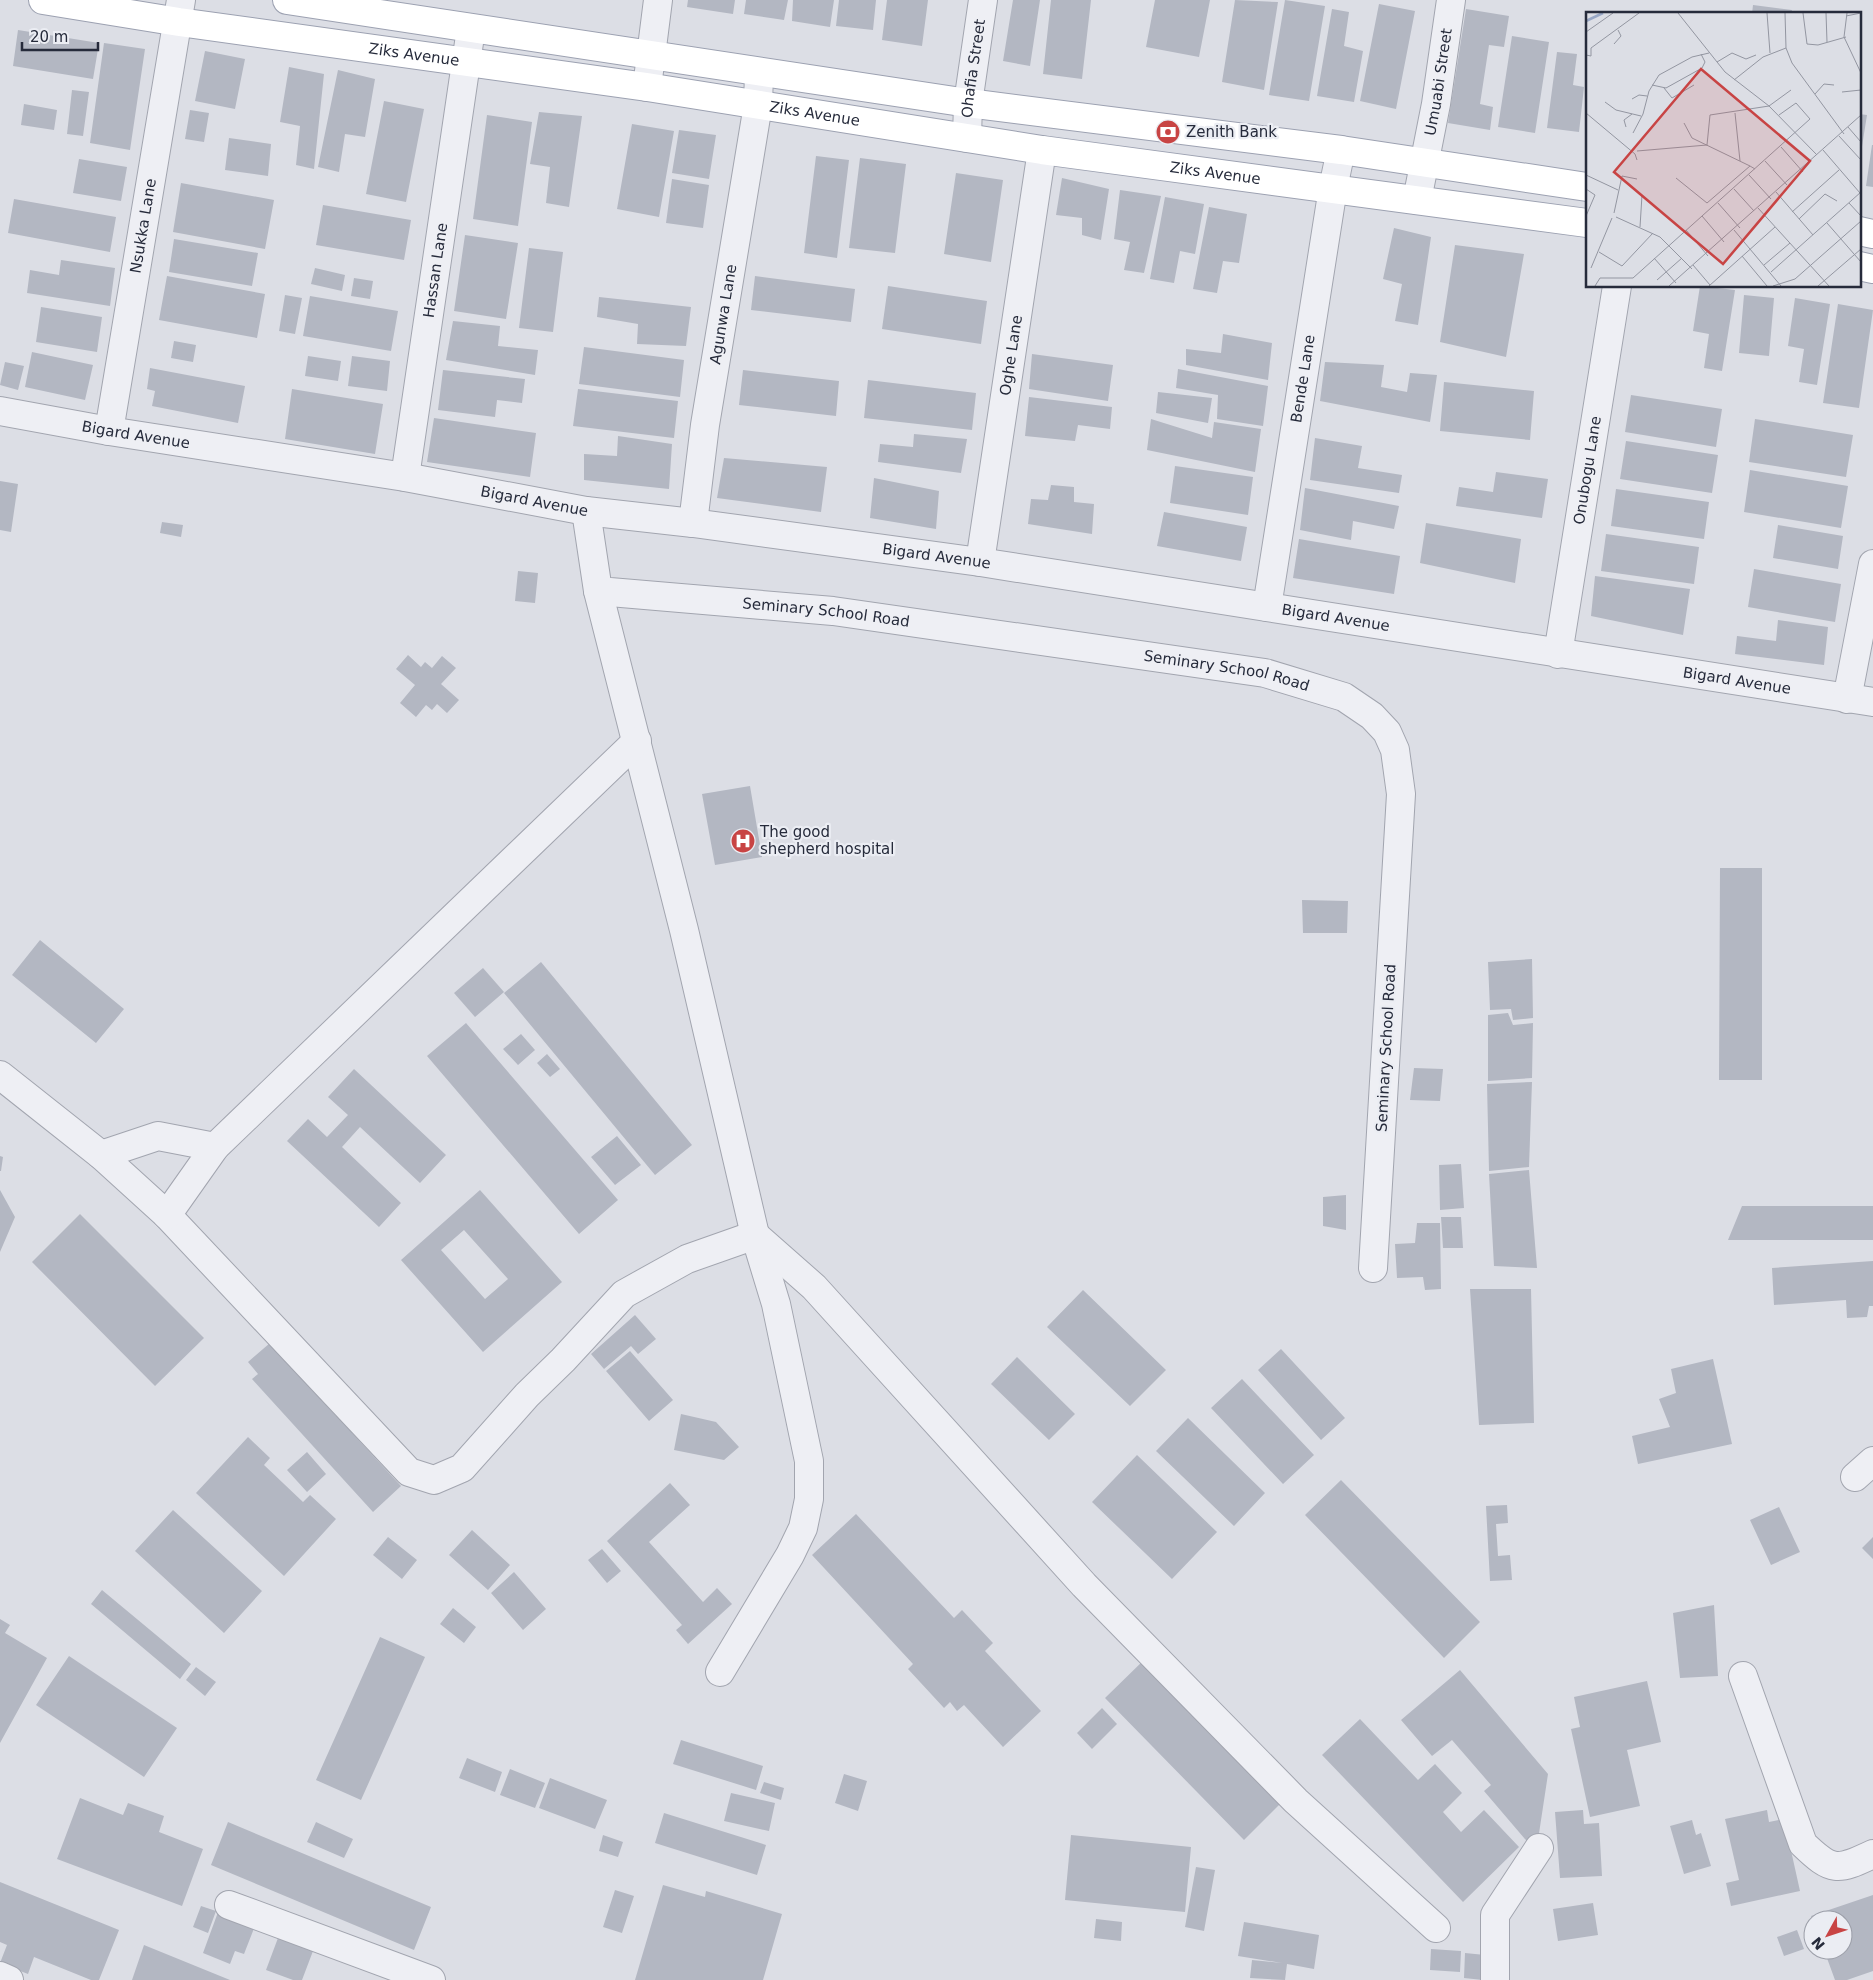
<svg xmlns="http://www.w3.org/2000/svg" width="1873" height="1980" viewBox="0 0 1873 1980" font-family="'DejaVu Sans',sans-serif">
	<rect width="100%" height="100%" fill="#dcdee5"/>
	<!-- building -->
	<path fill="#b3b7c2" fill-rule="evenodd" d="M688 0H735L733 14 687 7Z
		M746 0H788L784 20 744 14Z
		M793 0H834L830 27 792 21Z
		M839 0H876L873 30 836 26Z
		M887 0H928L922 46 882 40Z
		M1013 0H1040L1030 66 1003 61Z
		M1051 0H1091L1082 79 1043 74Z
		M1155 0H1210L1199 57 1146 47Z
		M1235 0 1278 2 1264 90 1222 82Z
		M1285 0 1325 6 1309 101 1269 95Z
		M1379 4 1415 11 1396 109 1360 101Z
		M1753 5 1792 10 1791 14H1752Z
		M1332 9 1349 12 1344 46 1363 51 1354 102 1317 96Z
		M1466 9 1509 16 1504 47 1489 45 1480 104 1493 107 1490 130 1448 123Z
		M18 30 99 43 93 79 13 66Z
		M1512 36 1549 42 1535 133 1498 127Z
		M104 43 145 49 130 150 90 143Z
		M205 51 245 59 235 109 195 101Z
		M1557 52 1577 54 1573 85 1584 87 1579 132 1547 128Z
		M289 67 324 74 314 169 296 165 300 126 280 122Z
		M338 70 375 79 365 137 345 134 339 172 318 167Z
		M72 90 89 92 83 136 67 134Z
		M384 101 424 109 406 202 366 194Z
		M24 104 57 110 54 130 21 125Z
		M190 110 209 113 204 142 185 139Z
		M539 112 582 116 569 207 546 203 550 167 530 164Z
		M1859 114 1867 115 1860 159H1859Z
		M487 115 532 122 518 226 473 219Z
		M632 124 674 131 659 217 617 209Z
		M679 130 716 135 709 179 672 173Z
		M229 138 271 144 268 176 225 170Z
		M1872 145H1873V187L1866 186Z
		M816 156 849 160 837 258 804 253Z
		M860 158 906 164 895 253 849 248Z
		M79 159 127 167 121 201 73 193Z
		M956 173 1003 180 991 262 944 254Z
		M1062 178 1109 189 1101 240 1082 235V218L1056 215Z
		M672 179 709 185 703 228 666 223Z
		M181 183 274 200 265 249 173 232Z
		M1120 190 1161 196 1144 273 1124 270 1130 242 1114 239Z
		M1165 197 1204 204 1195 254 1180 251 1174 283 1150 279Z
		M14 199 116 217 110 252 8 233Z
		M323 205 411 220 404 260 316 245Z
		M1209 207 1247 214 1239 263 1223 261 1217 293 1193 289Z
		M1394 228 1431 237 1418 325 1395 321 1402 284 1383 279Z
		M465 235 518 243 506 319 454 311Z
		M174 239 258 253 252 286 169 272Z
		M1455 245 1524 254 1506 357 1440 342Z
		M529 248 563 252 553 332 519 328Z
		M61 260 115 268 110 306 27 293 30 270 59 275Z
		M315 268 345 275 342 291 311 284Z
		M167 276 265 294 257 338 159 320Z
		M755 276 855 289 851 322 751 310Z
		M354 278 373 281 370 299 351 296Z
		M888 286 987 301 981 344 882 329Z
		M1700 286 1735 290 1722 371 1704 368 1709 334 1693 331Z
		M285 295 302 298 295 334 279 331Z
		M1744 295 1774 298 1769 356 1739 353Z
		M310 296 398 311 391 351 303 336Z
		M599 297 691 307 686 346 637 344 638 324 597 317Z
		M1795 298 1830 304 1817 385 1799 382 1804 349 1788 346Z
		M1838 304 1873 310 1859 408 1823 403Z
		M41 307 102 317 97 352 36 342Z
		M453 321 500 326 498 346 538 350 535 375 446 360Z
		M1223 334 1272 343 1268 380 1186 365V349L1221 353Z
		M174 341 196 345 193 362 171 358Z
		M584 347 684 360 680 397 579 384Z
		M32 352 93 365 85 400 25 387Z
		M1032 354 1113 365 1108 401 1029 389Z
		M308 356 341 361 338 381 305 376Z
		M352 356 390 361 387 391 348 386Z
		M5 362 24 366 18 390 0 385Z
		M1325 362 1384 365 1381 387 1407 392 1410 373 1437 375 1430 422 1320 401Z
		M150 368 245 386 238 423 152 406 155 391 147 389Z
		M1178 369 1268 386 1263 426 1217 419 1218 395 1176 388Z
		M443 370 525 379 522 403 497 400 495 417 438 410Z
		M743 370 839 381 836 416 739 405Z
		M868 380 976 393 972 430 864 418Z
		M1444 382 1534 391 1530 440 1440 431Z
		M292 389 383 404 375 454 285 439Z
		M578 389 678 401 674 438 573 426Z
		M1158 392 1212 398 1208 423 1156 413Z
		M1631 395 1722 409 1716 447 1625 432Z
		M1029 397 1112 407 1110 429 1078 425 1075 441 1025 436Z
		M434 418 536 433 530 477 427 462Z
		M1151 419 1212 438 1214 422 1261 429 1255 472 1147 450Z
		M1755 419 1853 435 1846 477 1749 462Z
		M914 434 967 439 961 473 878 462 880 444 913 447Z
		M618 436 672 444 669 489 584 480V454L617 456Z
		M1315 438 1362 446 1358 468 1402 475 1399 493 1310 480Z
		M1626 441 1718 455 1712 493 1620 479Z
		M724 458 827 467 821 512 717 498Z
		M1175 466 1253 477 1248 515 1170 503Z
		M1750 470 1848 486 1841 528 1744 512Z
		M1496 472 1548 479 1542 518 1456 506 1459 487 1493 492Z
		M874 478 939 491 936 529 870 518Z
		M0 481 18 484 11 532 0 530Z
		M1051 485 1074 487V502L1094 504 1092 534 1028 524 1031 499 1048 500Z
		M1305 488 1399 506 1394 529 1353 521 1351 540 1300 530Z
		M1616 489 1709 502 1704 539 1611 526Z
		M1164 512 1247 527 1241 561 1157 546Z
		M162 522 183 525 181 537 160 533Z
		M1426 523 1521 539 1515 583 1420 563Z
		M1778 525 1843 536 1838 569 1773 558Z
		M1606 534 1699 547 1694 584 1601 571Z
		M1299 539 1400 556 1394 594 1293 578Z
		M1754 569 1841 584 1835 622 1748 607Z
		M518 571 538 573 535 603 515 601Z
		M1595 576 1690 589 1683 635 1591 616Z
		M1778 620 1828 627 1824 665 1735 654 1737 636 1776 641Z
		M408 655 421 667 425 662 432 668 442 656 456 668 441 684 459 700 447 713 437 704 432 710 426 705 416 717 400 703 415 685 396 669Z
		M750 786 762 857 715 865 702 794Z
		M1720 868H1762V1080H1719Z
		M1302 900 1348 901 1347 933H1303Z
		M40 940 124 1009 96 1043 12 975Z
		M1532 959 1533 1018 1513 1020 1511 1009 1490 1010 1488 962Z
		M541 962 692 1145 655 1175 504 993Z
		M483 968 504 992 475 1017 454 993Z
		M1508 1013 1513 1025 1533 1023 1532 1078 1488 1081V1015Z
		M466 1023 618 1200 579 1234 427 1056Z
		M521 1034 535 1050 518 1065 503 1049Z
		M547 1054 560 1069 550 1077 537 1063Z
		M1414 1068 1443 1069 1440 1101 1410 1100Z
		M354 1069 446 1155 420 1183 360 1127 342 1147 401 1203 379 1227 287 1141 308 1119 327 1137 348 1115 328 1097Z
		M1532 1082 1529 1167 1489 1171 1487 1084Z
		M617 1136 641 1165 615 1185 591 1157Z
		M0 1156 3 1157 1 1171H0Z
		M1461 1164 1464 1208 1440 1210 1439 1165Z
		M1529 1170 1537 1268 1494 1266 1489 1174Z
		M0 1190 15 1217 0 1252Z
		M480 1190 562 1282 483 1352 401 1260ZM464 1230 508 1279 485 1299 441 1250Z
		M1346 1195V1230L1323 1226V1197Z
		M1742 1206H1873V1240H1728Z
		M80 1214 204 1338 155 1386 32 1262Z
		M1441 1217H1461L1463 1248H1443Z
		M1417 1223H1440L1441 1289 1425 1290 1423 1277 1397 1278 1395 1244 1415 1243Z
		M1873 1261V1306H1869L1867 1317 1847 1318 1846 1300 1774 1305 1772 1268Z
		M1470 1289H1531L1534 1423 1479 1425Z
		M1083 1290 1166 1370 1130 1406 1047 1327Z
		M635 1315 656 1339 638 1354 631 1346 604 1369 591 1354Z
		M270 1343 336 1416 344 1409 360 1426 352 1433 401 1486 373 1512 252 1379 258 1374 248 1362Z
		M1281 1349 1345 1418 1321 1440 1258 1370Z
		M630 1351 673 1400 649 1421 606 1371Z
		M1017 1357 1075 1414 1049 1440 991 1384Z
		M1713 1359 1732 1444 1638 1464 1632 1436 1670 1427 1659 1399 1676 1393 1671 1369Z
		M1242 1379 1314 1455 1283 1484 1211 1408Z
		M681 1414 716 1422 739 1447 724 1460 674 1450Z
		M1188 1418 1265 1493 1234 1526 1156 1451Z
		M248 1437 270 1458 264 1465 303 1502 310 1495 336 1519 284 1576 196 1493Z
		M307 1452 326 1474 307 1492 287 1470Z
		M1137 1455 1217 1532 1172 1579 1092 1502Z
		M1341 1480 1480 1622 1444 1658 1305 1515Z
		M670 1483 690 1505 649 1542 703 1602 717 1588 732 1604 688 1644 676 1630 682 1625 607 1541Z
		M1507 1505 1508 1523 1496 1524 1498 1556 1510 1555 1512 1580 1490 1581 1486 1506Z
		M1779 1507 1800 1552 1771 1565 1750 1520Z
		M173 1510 262 1591 224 1633 135 1551Z
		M856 1514 954 1618 962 1610 993 1643 985 1651 1041 1711 1003 1747 964 1705 957 1711 950 1702 944 1708 908 1669 913 1664 812 1555Z
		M472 1530 510 1565 488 1590 449 1555Z
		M388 1537 417 1560 402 1579 373 1555Z
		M1873 1537V1559L1862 1548Z
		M602 1549 621 1571 607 1583 588 1560Z
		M514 1572 546 1609 523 1630 491 1593Z
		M102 1590 191 1664 180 1679 91 1604Z
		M1714 1605 1718 1676 1680 1678 1673 1613Z
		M453 1608 476 1627 464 1643 440 1624Z
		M0 1619 10 1625 5 1633 47 1658 0 1743Z
		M380 1637 425 1657 361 1800 316 1780Z
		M69 1656 177 1728 144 1777 36 1705Z
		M1147 1657 1286 1798 1244 1840 1105 1698Z
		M196 1667 216 1682 205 1696 186 1680Z
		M1460 1670 1548 1774 1538 1840 1531 1846 1484 1791 1491 1785 1452 1740 1432 1756 1401 1720Z
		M1647 1681 1661 1742 1627 1750 1640 1806 1590 1817 1571 1729 1580 1727 1574 1697Z
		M1102 1708 1117 1724 1092 1749 1077 1733Z
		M1360 1719 1418 1780 1435 1764 1462 1793 1443 1812 1461 1832 1484 1810 1519 1847 1463 1902 1322 1755Z
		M681 1740 763 1766 756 1790 673 1764Z
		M467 1758 502 1772 495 1792 459 1778Z
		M510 1769 545 1783 535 1808 500 1795Z
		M844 1774 867 1781 858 1811 835 1803Z
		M550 1778 607 1800 595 1829 539 1808Z
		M764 1782 784 1788 781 1800 760 1793Z
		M731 1793 775 1803 769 1831 724 1821Z
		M80 1798 123 1815 128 1803 164 1816 159 1832 203 1849 182 1906 57 1859Z
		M1583 1810 1584 1824 1599 1823 1602 1876 1560 1878 1555 1812Z
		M1767 1810 1769 1822 1784 1819 1800 1891 1731 1906 1726 1883 1739 1880 1725 1819Z
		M664 1813 766 1845 757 1875 655 1843Z
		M1692 1820 1696 1835 1701 1833 1711 1866 1684 1874 1670 1826Z
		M228 1822 431 1907 414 1950 211 1865Z
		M316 1822 353 1839 344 1858 307 1842Z
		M603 1835 623 1842 618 1857 599 1851Z
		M1071 1835 1191 1847 1185 1912 1065 1900Z
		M1196 1867 1215 1870 1204 1931 1185 1927Z
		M0 1882 119 1930 99 1980H91L34 1957 28 1974 0 1963 7 1945 0 1942Z
		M663 1885 705 1897 706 1891 782 1914 763 1980H635Z
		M615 1890 634 1896 622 1933 603 1927Z
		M1873 1895V1971L1847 1980H1835L1824 1950H1843V1920H1813L1811 1916Z
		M1593 1903 1598 1935 1558 1941 1553 1909Z
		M221 1904 258 1918 244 1954 235 1951 230 1964 203 1953Z
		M201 1906 216 1911 208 1933 193 1927Z
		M1096 1919 1122 1922 1121 1941 1094 1938Z
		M1244 1922 1319 1935 1314 1969 1287 1964 1285 1980 1250 1978 1252 1960 1282 1963 1238 1956Z
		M1797 1930 1804 1949 1784 1956 1777 1937Z
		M278 1938 313 1951 302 1980H293L266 1970Z
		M144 1945 230 1980H132Z
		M1431 1949 1461 1951 1460 1972 1430 1970Z
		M1465 1953 1485 1955 1483 1980 1464 1978Z"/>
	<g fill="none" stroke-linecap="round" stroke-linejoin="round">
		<defs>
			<g id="minor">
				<path d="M647 87 658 0"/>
				<path id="s1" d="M967 138 968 103 983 0"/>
				<path id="s2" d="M1417 200 1436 104 1451 0"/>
				<path id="s3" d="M0 411 109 431 405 477 586 511 693 523 980 562 1873 702"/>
				<path id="s4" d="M109 431 181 0"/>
				<path id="s5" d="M405 477 471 29"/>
				<path id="s6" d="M586 511 598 591 833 611 1265 673 1344 697 1372 716 1387 732 1395 750 1401 794 1373 1268"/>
				<path id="s7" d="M693 523 705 425 758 105 759 73"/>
				<path id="s8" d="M980 562 1042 150"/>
				<path d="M598 591 684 930 755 1235 776 1304 809 1461V1499L803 1528 790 1555 720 1672"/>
				<path id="s9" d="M1267 607 1333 188 1341 150"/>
				<path id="s10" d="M1558 654 1617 286"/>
				<path d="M1847 699 1873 564"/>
				<path d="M0 1075 101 1155 167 1215 409 1472 434 1480 462 1468 527 1395 563 1360 624 1294 687 1259 755 1235 814 1287 1084 1585 1296 1801 1436 1928"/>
				<path d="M101 1155 158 1136 215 1147"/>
				<path d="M167 1215 215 1147 637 741"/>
				<path d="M1855 1477 1873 1461"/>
				<path d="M1743 1676 1803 1844C1832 1872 1837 1871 1873 1854"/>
				<path d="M229 1905 431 1980"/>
				<path d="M0 1976 9 1980"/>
				<path d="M1495 1980V1915L1539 1848"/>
			</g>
			<g id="primary">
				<path id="s11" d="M43 0 179 22 647 87 1042 150 1587 223"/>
				<path d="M287 0 968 103 1341 150 1587 187"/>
				<path d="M1859 231 1873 234"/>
				<path d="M1859 266 1873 269"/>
			</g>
		</defs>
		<!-- minor casing -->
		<use href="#minor" stroke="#a2a5af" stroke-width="30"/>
		<!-- primary casing -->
		<use href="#primary" stroke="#9ca1b1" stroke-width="30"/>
		<!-- minor -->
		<use href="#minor" stroke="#eeeff4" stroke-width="28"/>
		<!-- primary -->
		<use href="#primary" stroke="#fff" stroke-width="28"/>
	</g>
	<!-- icons -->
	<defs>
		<symbol id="bank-disc" viewBox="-11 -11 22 22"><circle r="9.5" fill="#c84444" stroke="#ebedf3"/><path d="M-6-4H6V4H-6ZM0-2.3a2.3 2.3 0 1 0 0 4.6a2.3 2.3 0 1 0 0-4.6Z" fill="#fff"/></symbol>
		<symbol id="hospital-disc" viewBox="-11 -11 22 22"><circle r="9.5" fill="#c84444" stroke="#ebedf3"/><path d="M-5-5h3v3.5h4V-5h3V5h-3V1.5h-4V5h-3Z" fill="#fff"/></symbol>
	</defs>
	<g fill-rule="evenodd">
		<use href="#bank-disc" x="1154" y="118" width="28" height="28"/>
		<use href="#hospital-disc" x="729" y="827" width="28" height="28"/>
	</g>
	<g text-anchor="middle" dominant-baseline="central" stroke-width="4.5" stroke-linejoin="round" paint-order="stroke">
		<!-- street labels -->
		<g font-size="15" fill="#262b3b" stroke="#ebedf3">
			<text stroke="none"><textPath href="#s11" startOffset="375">Ziks Avenue</textPath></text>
			<text stroke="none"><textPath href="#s1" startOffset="70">Ohafia Street</textPath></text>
			<text stroke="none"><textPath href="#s2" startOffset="120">Umuabi Street</textPath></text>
			<text stroke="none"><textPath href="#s11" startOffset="780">Ziks Avenue</textPath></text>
			<text stroke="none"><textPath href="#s11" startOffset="1185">Ziks Avenue</textPath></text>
			<text stroke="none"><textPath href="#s4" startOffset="208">Nsukka Lane</textPath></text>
			<text stroke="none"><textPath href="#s5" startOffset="209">Hassan Lane</textPath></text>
			<text stroke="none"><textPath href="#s7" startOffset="211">Agunwa Lane</textPath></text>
			<text stroke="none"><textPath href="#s8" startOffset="209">Oghe Lane</textPath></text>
			<text stroke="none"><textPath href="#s9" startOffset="231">Bende Lane</textPath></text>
			<text stroke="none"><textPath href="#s3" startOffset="138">Bigard Avenue</textPath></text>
			<text stroke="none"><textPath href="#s10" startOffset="186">Onubogu Lane</textPath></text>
			<text stroke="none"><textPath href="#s3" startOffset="542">Bigard Avenue</textPath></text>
			<text stroke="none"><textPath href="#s3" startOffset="948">Bigard Avenue</textPath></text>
			<text stroke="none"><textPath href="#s6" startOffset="310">Seminary School Road</textPath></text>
			<text stroke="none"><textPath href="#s3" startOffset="1352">Bigard Avenue</textPath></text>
			<text stroke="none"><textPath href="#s6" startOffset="715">Seminary School Road</textPath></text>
			<text stroke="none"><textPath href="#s3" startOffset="1758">Bigard Avenue</textPath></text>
			<text transform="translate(1386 1048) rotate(-87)">Seminary School Road</text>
		</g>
		<!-- poi labels -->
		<g font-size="15" fill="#262b3b" stroke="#ebedf3" text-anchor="start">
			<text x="1186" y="132">Zenith Bank</text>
			<text x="760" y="832">The good<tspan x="760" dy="17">shepherd hospital</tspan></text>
		</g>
	</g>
	<!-- overview -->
	<g transform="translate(1586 12)">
		<rect width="275" height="275" fill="#dcdee5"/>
		<path fill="none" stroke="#98a7c5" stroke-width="2.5" d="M0 9 17 1"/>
		<path fill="none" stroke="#9396a1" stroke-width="1" d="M92 1 139 60 183 94 231 143M181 1 184 41M199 1 200 36 206 51 258 122M217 1 221 32 232 33 260 25M240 1 241 30M261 1 258 25 275 61M260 4 275 1M0 20 27 1M28 32 35 24 32 18M0 43 5 44V36L53 1M131 50 146 41 160 47 170 43M148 68 177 45 200 36M66 73 80 76 116 56 119 50 115 42M78 76 86 86 108 73M256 80 275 78M229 82 238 72 248 73M46 87 53 83 61 84M19 90 30 98 55 104M0 101 49 142 51 148M149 101 154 149M98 111 106 126 164 154M40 115 38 108 46 102M262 115 275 130M47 121 57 102 63 79 73 63 106 45 123 41M253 124 275 148M195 135 217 160M237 138 274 181M51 139 121 133 124 103 183 94 205 78M179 149 201 173M0 163 32 178M163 163 185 187M90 166 121 191 164 154 169 157M0 177 9 183 0 204M148 177 168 199M190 180 227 223M132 191 154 216M263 191 275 204M172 196 243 274M206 200 253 158M28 201 36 164 51 167M116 204 138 230M30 205 74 225 106 257M213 207 239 182 251 189M241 211 275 250M54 215 56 183M100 218 122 244M148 218 195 274M13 240 36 254 67 221M156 244 181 274M68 246 90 271M107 253 124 273M178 253 204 231M5 256 26 206M185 260 275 180M47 266 224 107 210 91 193 103M71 268 96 246M9 274 14 266H47M83 274 275 103M123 274 189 215M187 274 209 267 275 209M232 274 275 237"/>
		<path fill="#c84444" fill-opacity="0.15" stroke="#c84444" stroke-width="2.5" d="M115 57 224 149 137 252 28 160Z"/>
		<rect width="275" height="275" fill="none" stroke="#262b3b" stroke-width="2.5"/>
	</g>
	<!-- north arrow -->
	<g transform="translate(1828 1935) rotate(230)"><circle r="24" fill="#ebedf3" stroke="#9c9fa9"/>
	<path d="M0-4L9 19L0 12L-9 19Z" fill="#c84444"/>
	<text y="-8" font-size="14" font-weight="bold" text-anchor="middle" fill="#262b3b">N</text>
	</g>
	<!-- scale -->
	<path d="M22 42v8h76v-8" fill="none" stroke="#262b3b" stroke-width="2.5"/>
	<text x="30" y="42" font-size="15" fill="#262b3b" stroke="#ebedf3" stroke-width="4" paint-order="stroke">20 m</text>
</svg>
